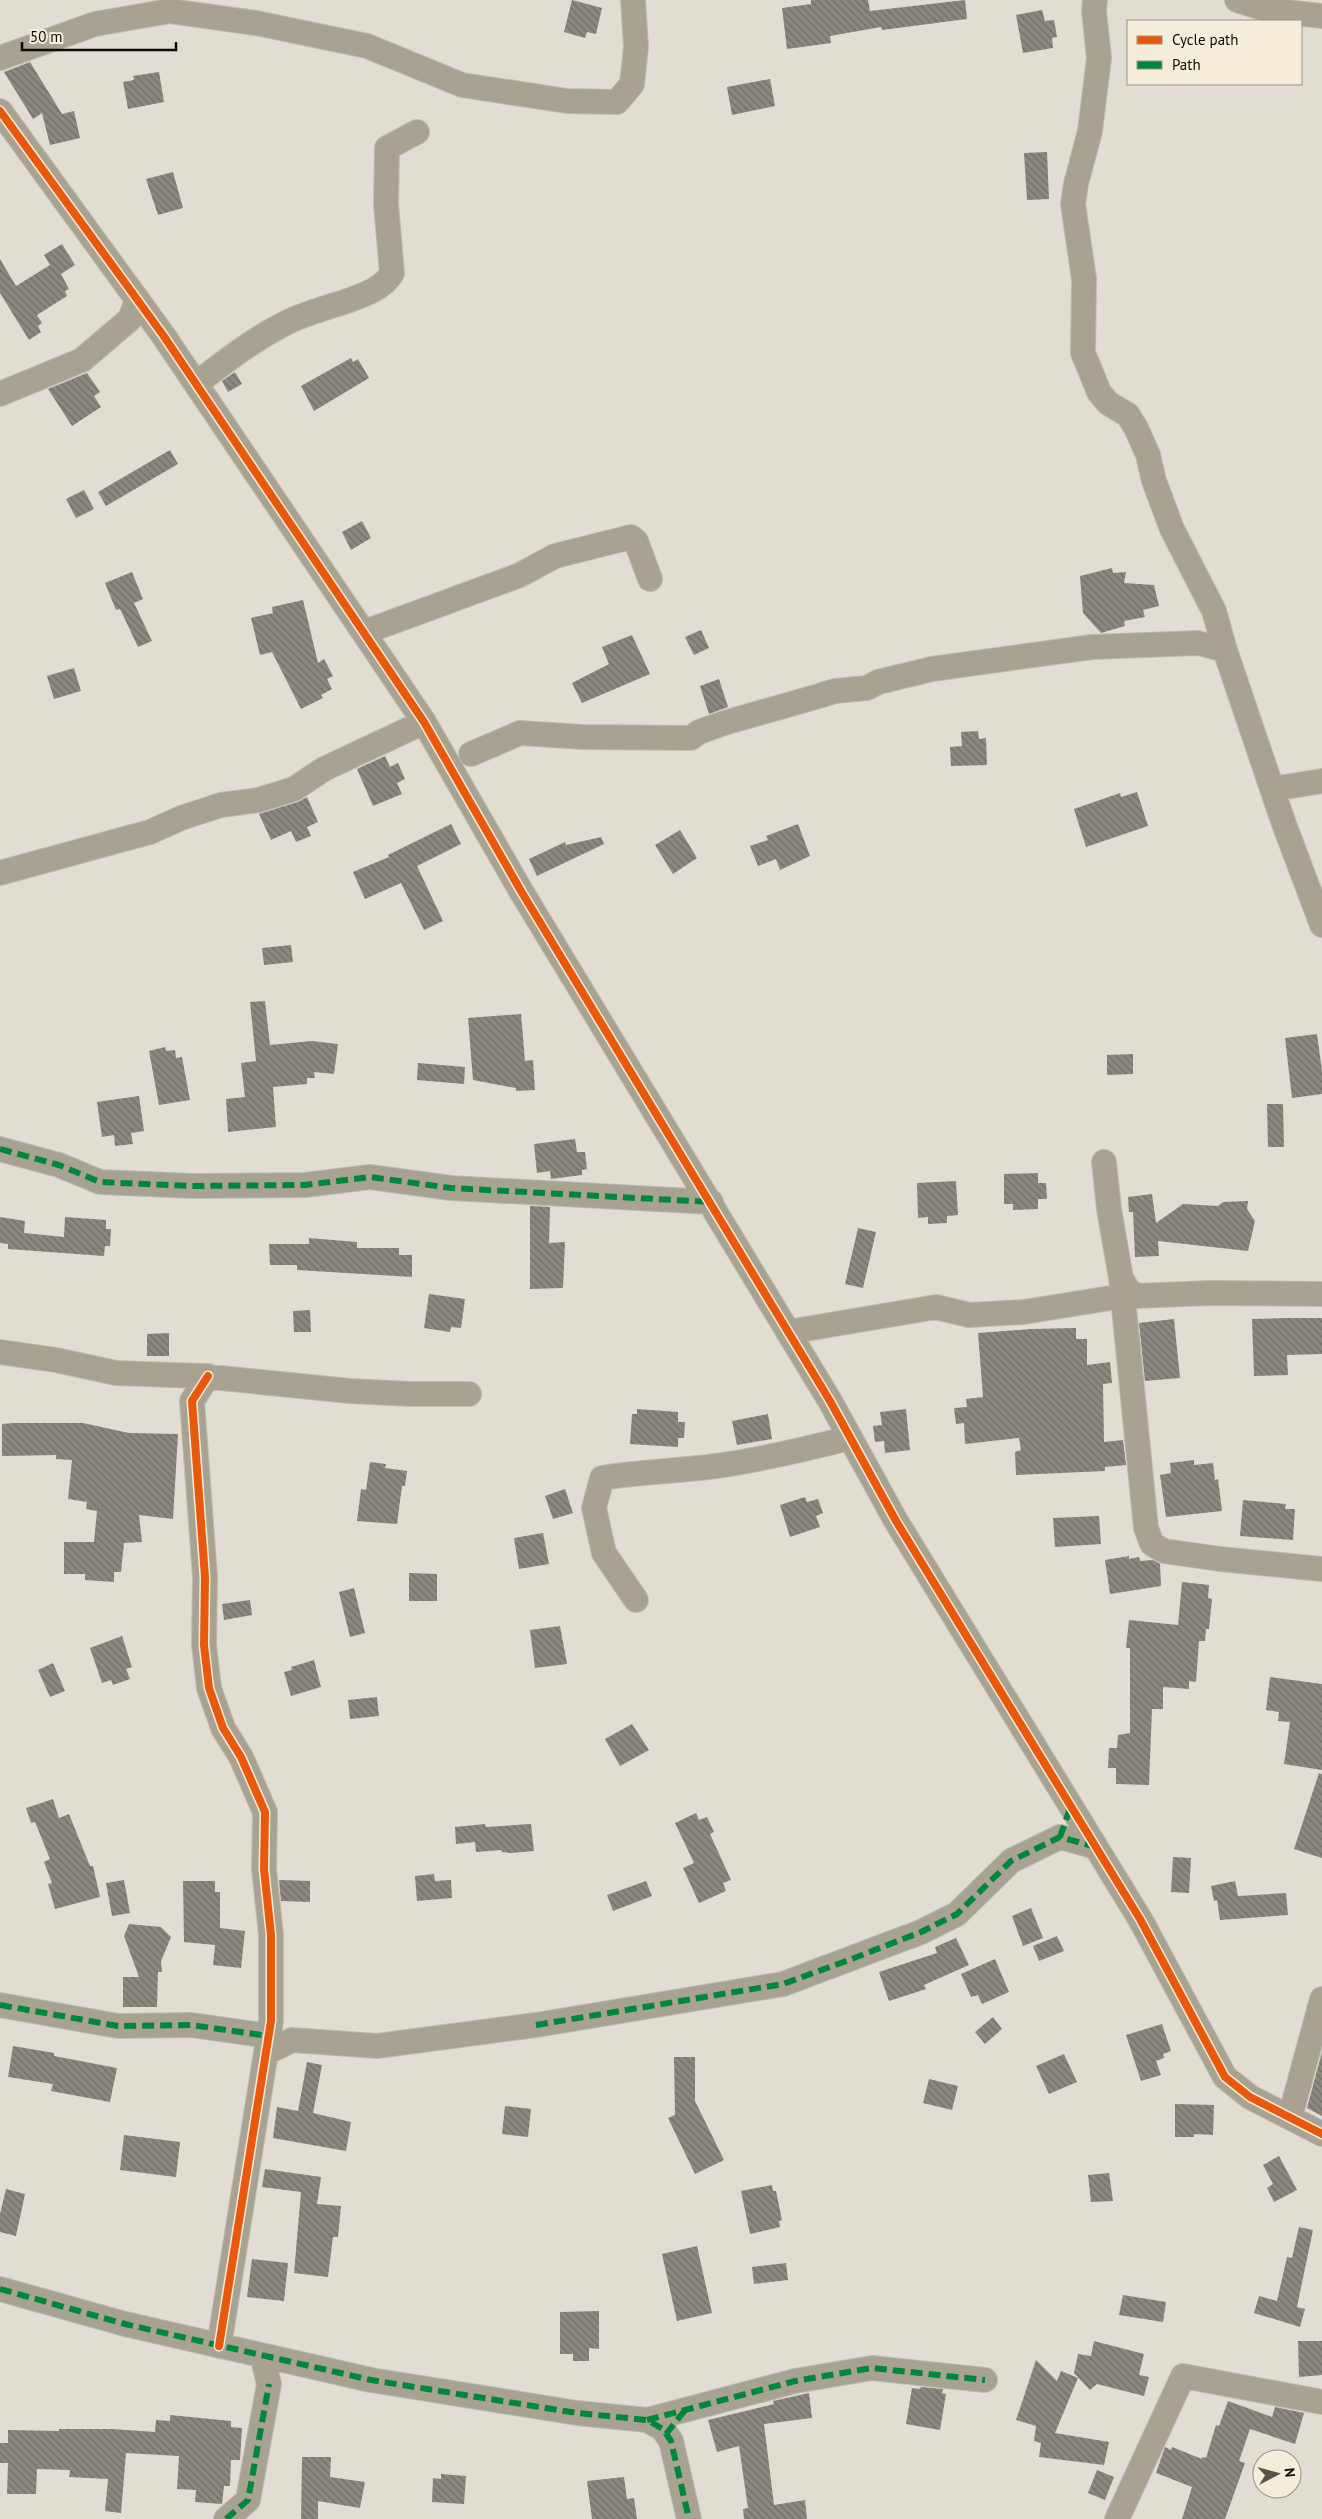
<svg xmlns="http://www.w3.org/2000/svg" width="1322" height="2519" viewBox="0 0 1322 2519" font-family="'PT Sans',sans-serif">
	<defs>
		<pattern id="building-back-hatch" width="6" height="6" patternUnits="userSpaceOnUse" patternTransform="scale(1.25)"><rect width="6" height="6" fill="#8c8880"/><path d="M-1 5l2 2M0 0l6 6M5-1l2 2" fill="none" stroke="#716d67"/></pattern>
	</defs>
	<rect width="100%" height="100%" fill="#e2ddd2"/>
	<!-- building -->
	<path fill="url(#building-back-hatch)" d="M572 0 602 8 596 34 587 32 585 38 564 32Z
		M811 0H868L870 11 965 0 967 19 882 30 881 27 830 36 831 43 787 49 782 8 811 4Z
		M1042 10 1045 21 1054 20 1057 37 1052 38 1053 48 1023 53 1016 15Z
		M30 62 62 114 74 111 80 138 50 145 42 113 33 119 4 72Z
		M159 72 164 102 128 109 123 82 134 80 133 76Z
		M770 79 775 106 732 115 727 87Z
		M1047 152 1049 199 1027 200 1024 153Z
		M173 172 183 208 158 215 146 179Z
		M62 244 75 265 61 274 69 289 65 291 67 296 37 315 42 323 38 326 41 332 29 340 0 293V259L16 286 50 265 44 255Z
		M351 358 353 362 358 359 369 378 314 411 301 386Z
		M235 372 242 384 228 392 222 381Z
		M87 373 100 392 94 396 101 407 72 426 48 389Z
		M170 450 178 464 106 506 98 492Z
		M84 490 94 509 76 518 66 499Z
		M362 521 371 538 351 550 342 532Z
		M1112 568 1113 573 1126 572 1124 583 1154 585 1159 606 1143 610 1145 617 1124 621 1125 626 1101 633 1083 613 1080 576Z
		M132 572 143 599 134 603 152 641 138 647 120 609 116 610 105 583Z
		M303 600 318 663 324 659 333 676 327 679 332 689 321 695 323 698 301 709 272 652 260 655 251 618 273 613 272 607Z
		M701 630 709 648 694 655 685 637Z
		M632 635 650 674 582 703 572 683 609 664 602 647Z
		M74 668 81 691 54 699 47 676Z
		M719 679 728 707 709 714 700 686Z
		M978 731 979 739 986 738 987 765 951 766 950 747 962 746 961 732Z
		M385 756 390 767 398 763 405 779 397 783 402 794 373 806 357 769Z
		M1137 792 1148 826 1086 847 1074 809 1120 793 1121 797Z
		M307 797 318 822 307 827 311 836 296 842 291 831 271 840 259 814 298 802Z
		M451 824 461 844 417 866 443 921 424 930 401 883 365 899 353 872 389 857 388 855Z
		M798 824 810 856 780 870 776 859 758 866 750 846 768 840 766 836Z
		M680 830 697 858 673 874 655 845Z
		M601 837 604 844 537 876 529 859 565 842 566 845Z
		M291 945 293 962 264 965 262 948Z
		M265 1001 270 1045 312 1041 338 1044 334 1074 314 1072 315 1078H307V1084L273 1087 276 1127 228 1132 226 1099 245 1097 241 1063 256 1061 250 1002Z
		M521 1014 525 1061 533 1060 535 1090 516 1091V1088L473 1080 468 1018Z
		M1317 1034 1322 1071V1094L1292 1098 1285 1038Z
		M165 1047 166 1051 175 1050 176 1058 182 1057 190 1100 159 1105 149 1051Z
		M1133 1054V1074L1107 1075V1055Z
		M418 1063 465 1067 464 1084 417 1080Z
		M139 1096 144 1131 131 1133 133 1144 115 1146 114 1135 102 1137 97 1102Z
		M1267 1104H1283L1284 1147H1268Z
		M575 1139 577 1152H585L587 1169 582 1170V1175L551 1179 550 1171 537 1173 534 1144Z
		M1038 1173V1183H1046L1047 1199H1038V1209L1013 1210V1204H1004V1174Z
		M956 1181 958 1215 947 1216V1223L928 1224V1217L918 1218 917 1183Z
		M1152 1194 1156 1223 1183 1204 1218 1206 1223 1202 1248 1201 1247 1209 1255 1221 1248 1251 1158 1241 1159 1256 1135 1257 1133 1212H1129L1128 1197Z
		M530 1206 550 1207 549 1243 565 1242 563 1288 530 1289Z
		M0 1217 25 1221 24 1233 64 1237 65 1217 106 1220V1229H111L110 1246H105L104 1256 8 1249V1244L0 1243Z
		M858 1228 876 1232 863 1288 845 1284Z
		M309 1238 357 1242V1248H399V1255H412V1277L297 1270V1265H270L269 1244H309Z
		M429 1294 465 1299 461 1328 451 1327 450 1332 424 1328Z
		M310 1310 311 1332H294L293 1311Z
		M1286 1318H1322V1354L1287 1355 1288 1375 1254 1376 1252 1319Z
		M1174 1319 1180 1378 1145 1381 1139 1323Z
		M1076 1328V1339H1087V1365L1110 1362 1112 1383 1103 1384 1104 1442 1123 1440 1126 1465 1105 1467V1471L1016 1475 1015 1452 1021 1450 1019 1438 965 1444 964 1423 956 1424 954 1408 967 1407 966 1399 983 1397 978 1333 1031 1329Z
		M169 1333V1356H147V1334Z
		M637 1409 678 1412V1422H685L684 1438H678V1447L630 1444 632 1414H637Z
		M906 1409 910 1450 885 1453 884 1441 875 1442 873 1426 882 1425 880 1412Z
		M768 1414 772 1439 737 1445 732 1421Z
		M13 1423H83L129 1433 178 1434 173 1519 139 1515 142 1542 124 1543 121 1572H114V1582L85 1580V1574H64V1542H94L97 1511 86 1509 87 1502 68 1499 72 1460 56 1459V1455L2 1456V1424Z
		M1194 1460V1465L1213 1463 1215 1480 1218 1479 1222 1511 1166 1517 1160 1475 1171 1473 1170 1463Z
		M370 1462 386 1464 385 1468 407 1471 405 1486H402L397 1524 357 1521 361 1489 366 1490Z
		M565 1489 573 1513 553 1519 545 1496Z
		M805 1497 807 1502 818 1499 823 1513 816 1516 820 1527 790 1537 780 1505Z
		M1243 1500 1286 1504 1285 1509H1295L1293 1540 1240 1536Z
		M1099 1516 1101 1544 1055 1547 1053 1518Z
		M543 1533 549 1564 519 1569 514 1538Z
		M1129 1556V1559L1139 1557 1140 1561 1153 1560 1160 1564 1161 1586 1110 1594 1105 1560Z
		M409 1573 437 1574V1601H409Z
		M1182 1582 1209 1585 1208 1598 1212 1599 1209 1629H1206L1205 1641H1199L1196 1682 1189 1681V1689L1163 1687V1709H1152L1149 1785 1116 1784V1768H1108L1109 1748H1117L1118 1735 1130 1733V1648H1126L1129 1620 1178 1625Z
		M354 1588 365 1633 350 1637 339 1592Z
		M250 1600 252 1615 224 1620 222 1604Z
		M560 1626 567 1664 535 1668 530 1630Z
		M122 1636 132 1667 126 1669 130 1679 113 1685 111 1680 102 1683 90 1648Z
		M314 1660 321 1687 291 1696 284 1672 292 1670 291 1667Z
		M53 1663 65 1691 50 1697 38 1670Z
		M1270 1677 1322 1684V1770L1284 1764 1290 1722 1278 1721 1279 1712 1266 1710Z
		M377 1697 379 1716 350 1719 348 1700Z
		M632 1724 649 1750 620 1766 605 1739Z
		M1319 1773 1322 1774V1858L1294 1849Z
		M53 1799 59 1818 69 1814 90 1866H93L100 1897 55 1909 48 1884 52 1883 44 1862 50 1859 35 1822 31 1823 26 1808Z
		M696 1813 699 1820 707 1817 714 1832 710 1834 731 1880 723 1883 726 1891 699 1903 683 1868 694 1863 675 1823Z
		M485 1824 486 1827 531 1824 534 1851 511 1853 502 1852 501 1850 476 1852 475 1842 456 1844 455 1827Z
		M1173 1857 1191 1858 1189 1893 1171 1892Z
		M434 1874 435 1881 451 1880 452 1898 417 1901 415 1876Z
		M124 1880 130 1913 112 1916 106 1883Z
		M279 1880 310 1881V1902L281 1901Z
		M183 1881H215V1892H220V1928L245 1931 241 1968 213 1965 215 1945 184 1942Z
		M646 1881 652 1896 613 1911 607 1895Z
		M1235 1881 1238 1896 1286 1893 1288 1915 1220 1920 1217 1900 1214 1901 1211 1886Z
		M1031 1908 1043 1938 1023 1946 1012 1916Z
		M129 1924 161 1927 171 1937 161 1961 162 1972H158L157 2007H123V1977H139L124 1936Z
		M1057 1936 1064 1951 1039 1961 1033 1946Z
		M956 1938 969 1965 924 1985 926 1989 889 2001 879 1972 937 1953 935 1947Z
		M995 1959 1009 1992 982 2004 978 1995 971 1997 961 1974Z
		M993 2017 1002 2029 985 2044 975 2032Z
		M1162 2024 1171 2051 1163 2054 1164 2058 1156 2061 1161 2075 1141 2081 1126 2035Z
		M13 2046 54 2053V2056L117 2068 110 2102 51 2091 53 2084 8 2077Z
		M1322 2052V2116L1307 2108Z
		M1064 2054 1077 2082 1049 2094 1036 2066Z
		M674 2057H695V2101L724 2160 695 2174 668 2118 675 2115Z
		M307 2062 322 2065 313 2113 351 2122 346 2151 273 2138 277 2107 298 2111Z
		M929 2079 958 2086 952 2110 923 2103Z
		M1175 2104 1214 2105 1213 2135 1194 2134V2137H1175Z
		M505 2106 531 2109 528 2137 502 2134Z
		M124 2135 180 2142 176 2177 120 2170Z
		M1279 2156 1297 2190 1274 2202 1267 2188 1273 2184 1263 2165Z
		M265 2169 321 2177 317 2204 341 2206 338 2237H333L328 2277 294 2273 301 2192 262 2187Z
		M1109 2173 1113 2201 1091 2202 1088 2175Z
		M772 2185 773 2191H776L782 2220 779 2221 780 2227 750 2234 741 2191Z
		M6 2189 25 2194 16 2236 0 2232V2214Z
		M1299 2227 1313 2230 1297 2307 1305 2309 1300 2327 1254 2313 1259 2296 1277 2301 1287 2257 1292 2258Z
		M697 2246 712 2313 677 2321 662 2254Z
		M252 2259 288 2263 284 2301 247 2297Z
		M786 2263 788 2280 754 2284 752 2267Z
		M1123 2295 1166 2302 1163 2322 1119 2315Z
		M599 2311V2349L589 2348V2361H573V2354H560V2312Z
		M1094 2341 1144 2354 1139 2375 1149 2377 1144 2396 1097 2384 1090 2390 1074 2373 1078 2354 1091 2356Z
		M1298 2341H1322V2375L1299 2377Z
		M1036 2360 1057 2381 1061 2371 1078 2378 1055 2433 1109 2442 1104 2465 1039 2457 1041 2443 1034 2441 1036 2426 1016 2420Z
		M921 2387 943 2389 942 2393 946 2394 940 2430 906 2424 912 2388 920 2389Z
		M809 2393 812 2418 764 2424 774 2505 805 2500 807 2519H744L743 2509 748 2508 739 2446 717 2452 708 2420 774 2404 773 2401Z
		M1228 2401 1272 2417 1275 2407 1304 2413 1295 2444 1250 2429 1239 2461 1245 2463 1225 2519H1182L1192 2487 1156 2473 1165 2447 1171 2450 1172 2447 1202 2459V2457L1206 2458 1216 2425 1219 2426Z
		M170 2415 231 2421V2427L242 2428 240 2460H231L230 2486H224L222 2504 195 2502 196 2490 177 2489 179 2456 126 2453 121 2513 105 2511 108 2479 69 2477 70 2470 37 2469 36 2494H7L8 2463H0V2443H8V2430L59 2431V2429H113L155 2432 156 2420 170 2421Z
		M302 2457H331L330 2477 365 2482 360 2508 318 2501V2519H301Z
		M1097 2470 1114 2477 1105 2500 1088 2493Z
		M441 2474 466 2476 464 2504 432 2502 433 2478 441 2479Z
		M624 2477 627 2499 634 2498 637 2519H592L587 2481Z"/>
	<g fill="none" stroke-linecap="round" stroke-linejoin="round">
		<defs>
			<path id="minor" d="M1095 0 1094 11 1099 58 1090 131 1076 184 1073 204 1084 279 1083 353 1099 392 1108 403 1128 415 1136 428 1148 455 1154 481 1172 529 1214 611 1225 650 1284 824 1322 925
				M1237 0 1269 10 1322 16
				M0 58 95 24 170 11 256 23 367 46 462 85 567 101 617 102 632 84 636 47 633 0
				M0 111 163 335 424 722 521 891 830 1401 896 1521 1140 1919 1225 2077 1250 2097 1322 2134
				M196 384C224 362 254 339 286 323 305 313 327 308 347 301 364 295 384 288 392 273L386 204 387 148 417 132
				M0 394 82 360 130 319 137 300
				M365 632 520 575 555 556 631 537 636 541 650 579
				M471 754 520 733 583 737 691 738 699 732 724 723 819 696 835 691 867 688 878 682 932 669 1092 647 1198 643 1225 650
				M1272 789 1322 781
				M0 873 150 832 181 818 221 805 259 800 294 789 324 769 424 722
				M0 1149 59 1165 100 1182 193 1186 305 1185 370 1177 451 1188 711 1202
				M1104 1162 1109 1209 1121 1278 1128 1290 1136 1296 1210 1293 1322 1294
				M1121 1278 1146 1528 1152 1544 1164 1551 1220 1559 1322 1569
				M788 1332 936 1307 969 1315 1024 1312 1123 1296H1136
				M0 1352 56 1360 116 1373 201 1376 350 1391 411 1394H469
				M208 1376 192 1401 205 1577 204 1645 209 1688 223 1728 241 1757 265 1812 264 1869 271 1935V2021L219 2346
				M636 1600 604 1553 594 1508 602 1478C639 1472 678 1471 716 1466 761 1460 806 1449 850 1438
				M0 2005 118 2026 191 2025 269 2036
				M266 2053 292 2040 377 2046 536 2025 783 1984 921 1932 957 1914 1011 1861 1060 1837 1096 1847
				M1290 2117 1322 1999
				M0 2289 125 2324 371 2380 577 2413 647 2420 663 2429 671 2441 689 2519
				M647 2420 795 2381 872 2368 985 2380
				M226 2519 248 2500 269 2384 262 2355
				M1117 2519 1183 2376 1322 2402"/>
		</defs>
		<!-- minor casing -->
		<use href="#minor" stroke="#bebbb3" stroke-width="26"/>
		<!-- minor -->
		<use href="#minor" stroke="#a8a292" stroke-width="24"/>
		<!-- quiet -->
		<path stroke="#00873e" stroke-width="6" stroke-dasharray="12 6" stroke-linecap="butt" d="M0 1149 59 1165 100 1182 193 1186 305 1185 370 1177 451 1188 711 1202
			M1060 1837 1071 1806
			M0 2005 118 2026 191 2025 269 2036
			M536 2025 783 1984 849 1960 921 1932 957 1914 1011 1861 1060 1837 1096 1847
			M0 2289 125 2324 371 2380 577 2413 647 2420 663 2429 671 2441 689 2519
			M647 2420 795 2381 872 2368 985 2380
			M666 2434 686 2409
			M226 2519 248 2500 269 2384"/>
		<defs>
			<path id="cycleway" d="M0 111 163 335 424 722 521 891 830 1401 896 1521 1140 1919 1225 2077 1250 2097 1322 2134
				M208 1376 192 1401 205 1577 204 1645 209 1688 223 1728 241 1757 265 1812 264 1869 271 1935V2021L219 2346"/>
		</defs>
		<!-- cycleway casing -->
		<use href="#cycleway" stroke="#f5edd9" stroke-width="11"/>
		<!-- cycleway -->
		<use href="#cycleway" stroke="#e8590c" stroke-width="8"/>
	</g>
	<!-- legend -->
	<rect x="1127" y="20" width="175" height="65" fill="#f5edd9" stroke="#999385"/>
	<rect x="1137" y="36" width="25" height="8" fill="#e8590c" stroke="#999385"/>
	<text x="1172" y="45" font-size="15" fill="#0e0b06">Cycle path</text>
	<rect x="1137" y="61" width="25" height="8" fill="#00873e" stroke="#999385"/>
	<text x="1172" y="70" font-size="15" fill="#0e0b06">Path</text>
	<!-- north arrow -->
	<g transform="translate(1277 2474) rotate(84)"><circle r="24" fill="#f5edd9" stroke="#999385"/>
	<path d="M0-4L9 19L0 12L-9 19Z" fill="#58544d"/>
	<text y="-8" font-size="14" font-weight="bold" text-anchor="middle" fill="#0e0b06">N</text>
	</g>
	<!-- scale -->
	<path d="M22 42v8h154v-8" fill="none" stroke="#0e0b06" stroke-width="2.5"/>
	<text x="30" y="42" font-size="15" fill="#0e0b06" stroke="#f5edd9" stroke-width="4" paint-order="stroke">50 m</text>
</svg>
